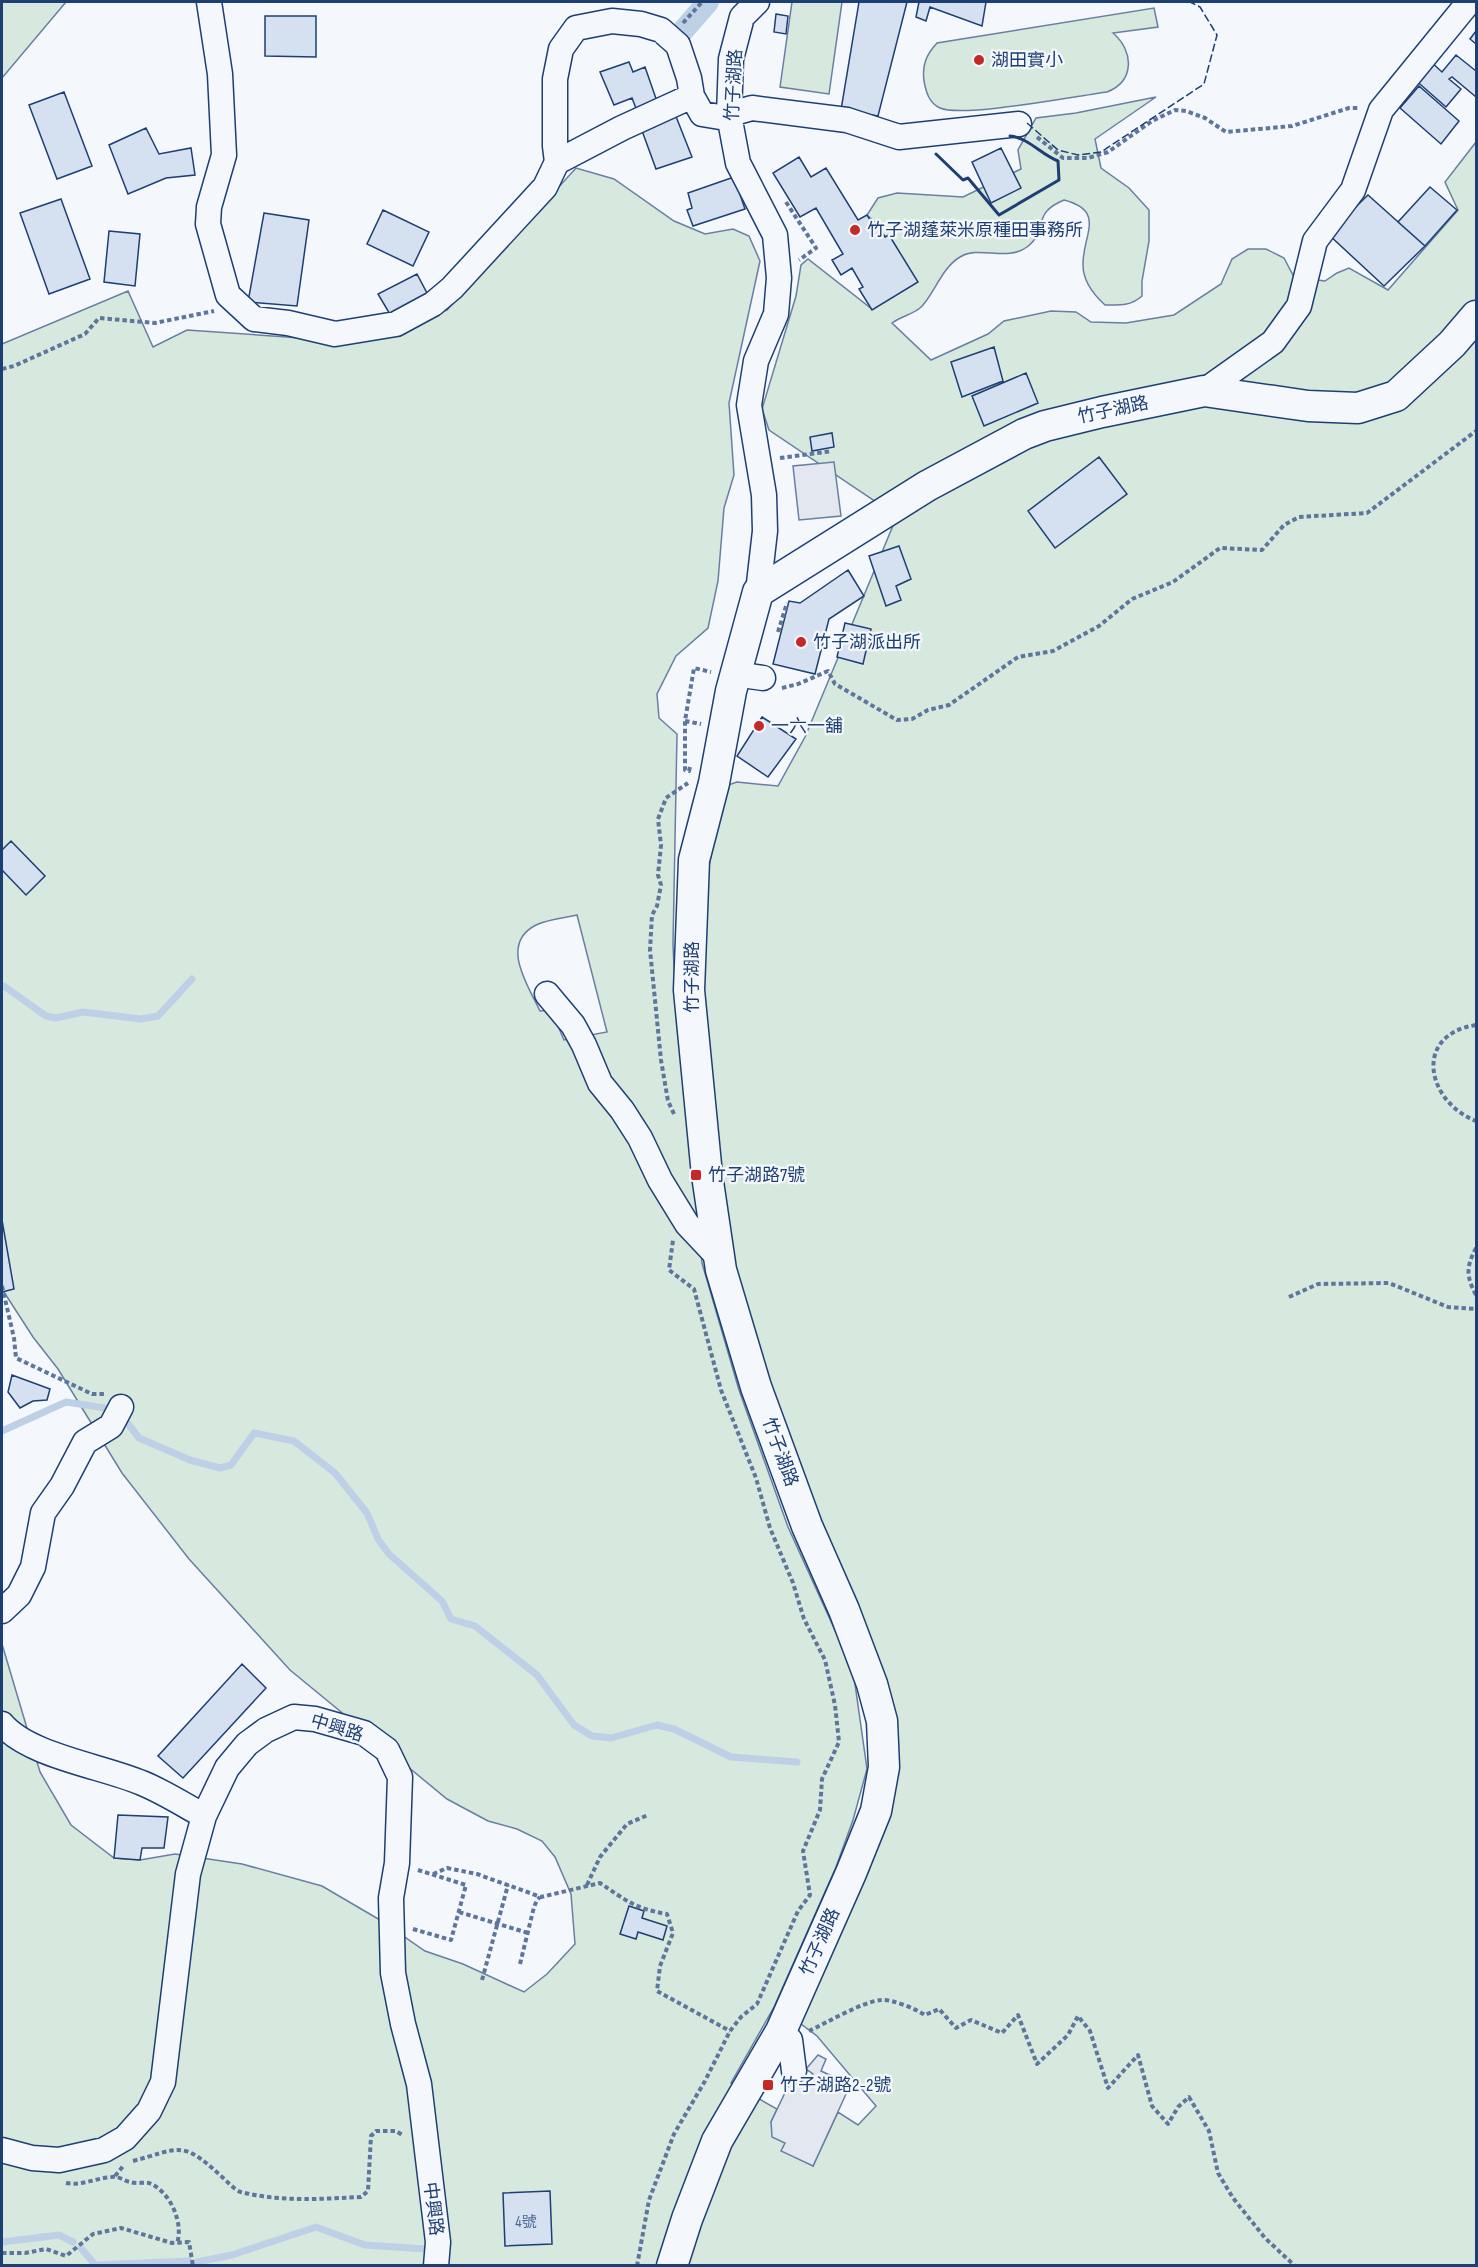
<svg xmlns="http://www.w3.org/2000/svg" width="1478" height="2267" viewBox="0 0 1478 2267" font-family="'Sofia Sans Condensed','Noto Sans TC',sans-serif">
	<rect width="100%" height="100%" fill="#f4f7fb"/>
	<!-- green -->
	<path fill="#d7e8df" stroke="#687fa3" stroke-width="1.5" fill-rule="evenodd" d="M2 2H66L2 78Z
		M792 2H842L829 94 780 87Z
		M1154 8 1158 27 1113 33C1134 51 1135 81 1107 92 1076 96 963 118 940 108 929 103 926 92 924 81 922 65 926 55 937 43Z
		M1156 97 1095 139 1101 168 1129 188 1149 210V241L1142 281V296C1131 306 1120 305 1105 305 1094 295 1083 281 1083 265 1082 236 1107 211 1064 200 1030 214 1050 229 1027 247 1007 262 979 245 960 257 941 268 933 297 920 308 913 314 900 317 892 323L931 360 988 334 1004 321 1051 311 1076 312 1091 322 1126 323 1174 315 1221 284 1232 259 1248 249H1266L1284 258 1294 277 1325 281 1337 273 1349 268 1388 290 1458 210 1445 182 1476 142V2265H2V1644L40 1772 71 1825 114 1858 140 1860 175 1854 242 1864 322 1886 380 1920 425 1951 463 1964 524 1992 547 1974 575 1944 571 1894 555 1857 542 1841 517 1829 488 1821 447 1799 290 1670 189 1559 122 1473 58 1369 33 1337 2 1289V344L128 291 153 347 187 330 344 341 447 310 576 168 614 179 674 221 705 234 733 229 749 236 760 261 729 403 734 475 724 508 718 581 708 628 676 656 657 694 659 718 677 734 673 945 676 1009 686 1085 702 1263 739 1390 788 1527 853 1670 867 1769 853 1820 836 1867 774 2007 731 2083 777 2109 771 2122C777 2141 798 2154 813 2166L838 2112 858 2125 876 2106 817 2036 797 2021 893 1789 766 1384 734 1271 703 1034V896L725 786 737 782 778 786 805 737 897 516 769 430 762 409 796 296 801 265 808 259 872 309 917 282 889 235 885 237 877 224 867 215 878 198 897 193 963 197 1021 169 1018 150 1036 118 1076 113ZM577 915 607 1032 564 1040 551 1010 540 1011C528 985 499 944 536 925 548 919 564 918 577 915Z"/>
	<!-- parking -->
	<path fill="#e3e8f0" stroke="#687fa3" stroke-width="1.5" d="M834 462 841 516 799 520 793 466Z
		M818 2055 826 2059 821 2071 832 2076 829 2084 847 2092 813 2166 781 2151 785 2143 772 2137 771 2122 794 2074 808 2081 813 2074 806 2069Z"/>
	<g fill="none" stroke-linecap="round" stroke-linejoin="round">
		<!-- stream -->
		<path stroke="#bed0e5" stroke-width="7" d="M2 987 4 986 46 1016 56 1018 83 1012 141 1019 158 1016 192 979
			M2 1431 66 1402 105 1408 126 1421 139 1438 190 1460 220 1468 231 1465 254 1433 294 1441 335 1473 367 1513 378 1539 389 1554 442 1601 451 1619 475 1626 537 1675 574 1725 592 1736 611 1738 657 1725 674 1729 731 1757 797 1762
			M2 2242 59 2235 73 2242
			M81 2248 96 2266
			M197 2262 232 2255 316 2227 365 2245 425 2249
			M96 2265 189 2261"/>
		<!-- canal -->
		<path stroke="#bed0e5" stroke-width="22" d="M681 33 708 2"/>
	</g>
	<!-- building -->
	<path fill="#d5e0f0" stroke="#1d3f73" stroke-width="1.5" d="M859 2H907L878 116 841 110Z
		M919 2H986L982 26 930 7 926 21 916 17Z
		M776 14 788 16 786 34 774 32Z
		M265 16H316V57L265 56Z
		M1476 31V44L1470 39Z
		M1456 55 1476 71V97L1452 77 1449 79 1461 89 1446 107 1413 78 1428 59 1442 72Z
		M629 62 633 72 645 67 660 110 640 119 632 98 614 105 600 72Z
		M1419 86 1459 121 1441 144 1400 108Z
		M64 92 92 166 57 179 29 105Z
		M675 114 692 157 656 169 641 128Z
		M146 128 159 154 191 148 195 175 166 178 128 194 109 145Z
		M1001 148 1021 188 991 203 972 162Z
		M799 157 811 177 826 168 858 220 867 215 874 226 877 224 885 237 889 235 918 282 872 310 859 289 863 287 852 268 841 275 832 260 843 254 816 208 800 217 773 173Z
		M734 177 745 209 693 226 687 210 692 208 688 193Z
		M1430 187 1457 210 1425 246 1398 222Z
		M1368 195 1425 246 1384 286 1328 234Z
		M61 199 90 279 49 294 20 213Z
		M383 210 429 232 413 266 367 244Z
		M264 213 309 220 297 306 248 302Z
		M109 231 140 234 135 286 104 282Z
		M417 274 428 295 391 316 378 294Z
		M994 347 1003 381 962 397 951 362Z
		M1026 373 1038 403 984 426 972 396Z
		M832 433 834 447 812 451 810 437Z
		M1099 457 1127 494 1055 548 1028 511Z
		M899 546 911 579 896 586 901 600 886 606 869 556Z
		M848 570 864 596 829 619 815 674 773 664 789 601 800 603Z
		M845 623 871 629 863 664 837 657Z
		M762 717 796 739 768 777 737 756Z
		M11 841 45 876 26 895 2 870V850Z
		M2 1220 14 1289 2 1292Z
		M12 1375 50 1389 47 1400 33 1401 20 1408 8 1392Z
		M242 1664 266 1688 183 1778 158 1756Z
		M118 1815 168 1817 164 1848H142L140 1860 114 1858Z
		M629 1906 644 1911 642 1918 667 1926 663 1940 638 1932 636 1939 620 1934Z
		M550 2191 552 2244 505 2246 503 2193Z"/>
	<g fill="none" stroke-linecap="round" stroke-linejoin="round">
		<defs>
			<path id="minor" d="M209 2 220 74 224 155 209 207 208 224 228 295 254 319 288 323 335 334 396 324 433 304 452 288 545 187 557 162 555 146V79L561 49 576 28 612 21 641 24 661 30 678 45 689 78 692 96 702 114 720 117 752 108 847 120 899 137 1019 124
				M757 2 742 17 731 59 729 115 738 163 775 235 779 278 776 314 756 361 749 405 764 495 765 531 758 592
				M557 162 622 128 692 96
				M1204 391 1273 342 1299 306 1315 241 1353 190 1381 110 1469 2
				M735 674 763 678
				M547 994 573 1025 584 1045 600 1083 622 1110 640 1138 660 1180 687 1224 719 1258
				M2 1611 19 1595 33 1567 43 1513 62 1486 85 1442 111 1426 121 1407
				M2 1724C29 1756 102 1766 142 1783 164 1792 184 1805 204 1816
				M781 2031 790 2040 794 2071
				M2 2150 32 2158 59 2160 104 2150 125 2138 149 2111 163 2082 188 1874 204 1816 227 1768 247 1744 266 1730 294 1717 315 1719 364 1733 387 1750 400 1777 397 1863 391 1898 393 1973 403 2024 419 2084 438 2242 436 2266"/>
			<path id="major" d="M672 2266 687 2219 717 2141 781 2031 851 1873 876 1811 884 1767 882 1721 872 1684 844 1610 807 1526 756 1387 721 1270 707 1175 689 990 694 860 714 783 731 691 758 592 927 486 1024 434 1045 426 1102 412 1204 391 1308 406 1358 408 1396 396 1452 344 1476 316"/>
		</defs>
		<!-- minor casing -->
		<use href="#minor" stroke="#1d3f73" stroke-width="27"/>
		<!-- major casing -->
		<use href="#major" stroke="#1d3f73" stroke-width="33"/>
		<!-- path -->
		<path stroke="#5e769c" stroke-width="4" stroke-dasharray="4.5 3" stroke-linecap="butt" d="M683 23 702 2
			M1037 137 1063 158H1088L1108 152 1152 121 1175 110 1186 111 1205 118 1226 132 1292 126 1349 108H1359
			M786 202 816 248 799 260
			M2 369 14 366 85 334 99 318 155 323 214 311
			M780 458 832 451
			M778 632 787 603
			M782 688 798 684 828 671 835 684 897 720 912 719 928 710 949 705 1018 657 1053 651 1099 626 1132 599 1173 582 1220 548 1262 550 1284 525 1299 517 1367 513 1476 431
			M685 721 701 724
			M690 767 689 771 685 770V721L694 668 711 672
			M1476 1025C1412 1035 1427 1102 1476 1121
			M674 1114 668 1101 661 1060 650 950 652 915 657 906 661 885 658 875 661 845 658 819 666 798 688 783
			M1476 1248C1466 1267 1466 1276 1476 1295
			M2 1286 14 1338 16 1358 92 1394H104
			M1289 1297 1318 1284 1389 1283 1448 1307 1476 1309
			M433 1874 447 1868 477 1874 541 1897 600 1883C625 1900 636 1909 667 1914L673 1933 660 1966 657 1991 730 2031
			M587 1885 600 1857 627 1824 648 1815
			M459 1912 528 1933
			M413 1929 451 1940 466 1885 418 1870
			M520 1964 534 1907 537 1900 540 1897
			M482 1980 508 1885
			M809 2031C826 2023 864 2001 881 2000 892 1999 916 2009 925 2015L939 2009 956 2028 971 2020 1002 2033 1018 2015 1037 2064 1068 2035 1078 2016 1090 2031 1108 2088 1138 2055 1152 2106 1168 2124 1178 2107 1189 2097 1209 2131 1218 2173 1233 2198 1265 2238 1295 2266
			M133 2161C179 2149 181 2139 220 2175 226 2180 234 2190 241 2192 280 2202 321 2199 361 2197L368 2191 371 2136 376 2131H396L404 2136
			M115 2176 124 2165
			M66 2183C82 2186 96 2178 112 2177 119 2176 124 2181 130 2182 136 2184 143 2182 149 2183 170 2191 184 2223 177 2243
			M2 2253H25L46 2249 66 2256 93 2234 121 2228 172 2243 189 2242 193 2266
			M637 2266 649 2200 674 2134 705 2081 730 2031 741 2017 757 2004 798 1911 810 1895 803 1851 820 1810 822 1779 839 1742 835 1705 825 1660 804 1619 793 1583 770 1528 756 1478 721 1390 694 1289 669 1270 673 1240"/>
		<!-- minor -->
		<use href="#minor" stroke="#f4f7fb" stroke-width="24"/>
		<!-- major -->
		<use href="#major" stroke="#f4f7fb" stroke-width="30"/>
		<!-- fence -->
		<path stroke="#1d3f73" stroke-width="1.5" stroke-dasharray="8 3" stroke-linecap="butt" d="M1027 123 1058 150 1078 155 1101 152 1204 84 1217 35 1200 7 1190 2"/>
		<!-- wall -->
		<path stroke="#1d3f73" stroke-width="3" d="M936 154 963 180 968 178 999 215 1059 180 1058 161C1040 154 1029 138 1010 136"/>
	</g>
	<!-- markers -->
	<g fill="#c62828" stroke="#f4f7fb" stroke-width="2">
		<circle cx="979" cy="60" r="6"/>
		<circle cx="855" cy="230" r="6"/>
		<circle cx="801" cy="642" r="6"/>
		<circle cx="759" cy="726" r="6"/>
		<rect x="690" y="1169" width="12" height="12" rx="3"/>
		<rect x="762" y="2079" width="12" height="12" rx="3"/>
	</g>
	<g text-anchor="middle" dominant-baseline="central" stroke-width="4.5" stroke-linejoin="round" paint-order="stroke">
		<!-- number labels -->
		<g font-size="15" fill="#4b6792">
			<text x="526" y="2222">4號</text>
		</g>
		<!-- poi labels -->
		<g font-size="18" fill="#1d3f73" stroke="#f4f7fb" text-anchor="start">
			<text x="991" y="60">湖田實小</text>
			<text x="867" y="230">竹子湖蓬萊米原種田事務所</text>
			<text x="813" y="642">竹子湖派出所</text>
			<text x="771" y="726">一六一舖</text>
			<text x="708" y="1175">竹子湖路7號</text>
			<text x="780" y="2085">竹子湖路2-2號</text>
		</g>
		<!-- street labels -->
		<g font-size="18" fill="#1d3f73" stroke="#f4f7fb">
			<text transform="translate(734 85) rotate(-87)">竹子湖路</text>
			<text transform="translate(1113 410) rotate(-12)">竹子湖路</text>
			<text transform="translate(692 977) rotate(-90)">竹子湖路</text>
			<text transform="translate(780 1452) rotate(70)">竹子湖路</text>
			<text transform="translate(337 1728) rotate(17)">中興路</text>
			<text transform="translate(820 1942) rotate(-66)">竹子湖路</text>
			<text transform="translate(433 2209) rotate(83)">中興路</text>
		</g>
	</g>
	<!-- border -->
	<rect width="1478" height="2267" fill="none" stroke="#1d3f73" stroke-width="6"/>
</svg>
